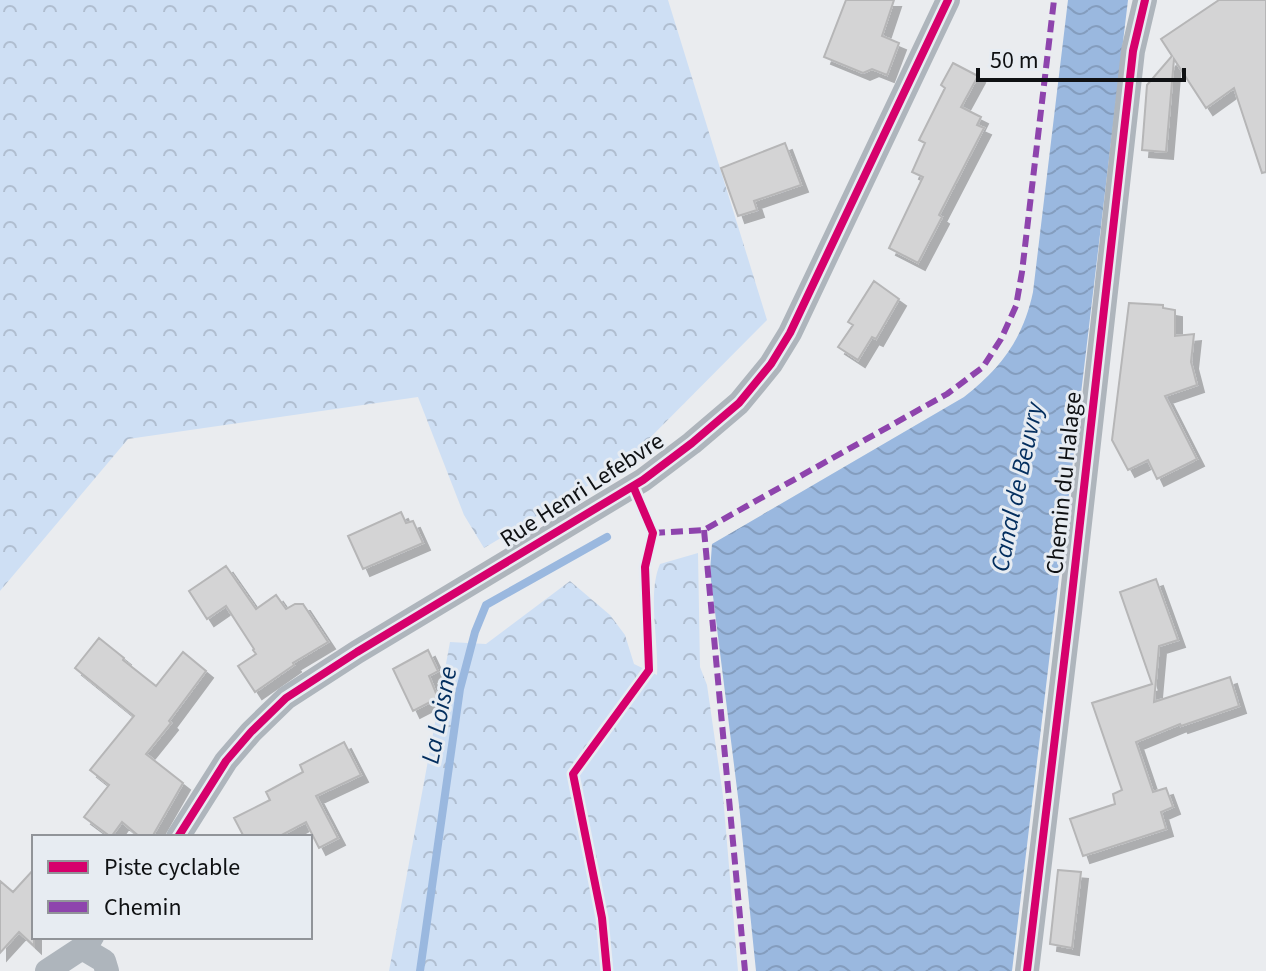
<svg xmlns="http://www.w3.org/2000/svg" width="1266" height="971" viewBox="0 0 1266 971" font-family="'Source Sans 3',sans-serif">
	<defs>
		<pattern id="forest-crowns" width="20" height="18" patternUnits="userSpaceOnUse" patternTransform="scale(2)"><rect width="20" height="18" fill="#cedff4"/><path d="M2 6a3 3 0 1 1 6 0M12 15a3 3 0 1 1 6 0" fill="none" stroke="#b0bed0"/></pattern>
		<pattern id="water-waves" width="16" height="10" patternUnits="userSpaceOnUse" patternTransform="scale(2)"><rect width="16" height="10" fill="#9ab8df"/><path d="M0 5q4-4 8 0t8 0" fill="none" stroke="#849dbe"/></pattern>
		<filter id="shadow"><feDropShadow dx="7" dy="7" stdDeviation="0" flood-color="#0004"/></filter>
	</defs>
	<rect width="100%" height="100%" fill="#eaecef"/>
	<!-- forest -->
	<path fill="url(#forest-crowns)" d="M0 0H668L767 320 624 464 484 548 464 515 418 397 128 439 0 591Z
		M698 553 700 667 707 685 723 796 738 971H389L450 642 486 644 570 581 610 615 625 635 634 664 657 675C659 642 647 594 660 564Z"/>
	<!-- water -->
	<path fill="url(#water-waves)" d="M1068 0H1128L1012 971H756L739 805 710 572 712 544 964 397C1001 368 1023 339 1033 292Z"/>
	<g fill="none" stroke-linecap="round" stroke-linejoin="round">
		<!-- stream -->
		<path stroke="#9ab8df" stroke-width="8" d="M420 971 460 689 475 632 486 605 607 537"/>
	</g>
	<!-- building -->
	<path fill="#d4d4d5" stroke="#b6b6b7" stroke-width="2" filter="url(#shadow)" d="M846 0H894L882 36 899 43 887 75 872 69 863 73 824 57Z
		M1219 0H1266V172L1262 173 1234 88 1206 108 1174 59 1166 152 1142 150 1147 85 1172 56 1161 39Z
		M953 63 978 76 961 107 981 117 977 125 984 128 939 215 942 217 918 263 889 248 923 177 912 172 925 143 919 140 945 88 941 85Z
		M785 143 801 185 754 201 757 210 738 216 721 168Z
		M874 281 899 299 876 339 872 337 858 360 838 347 853 325 848 322Z
		M1129 303 1163 305V308L1175 310V336L1194 334 1191 362 1197 385 1165 396 1197 459 1157 479 1148 460 1128 470 1112 440Z
		M401 512 406 523 413 521 423 543 363 569 348 536Z
		M226 566 256 609 276 595 286 609 295 604H303L328 642 293 663 294 665 255 692 238 666 256 654 253 650 254 649 226 606 207 619 189 591Z
		M1156 579 1178 640 1159 646 1154 702 1230 677 1239 706 1181 726 1180 724 1136 742 1153 792 1166 788 1173 807 1161 812 1166 829 1083 856 1070 819 1115 804 1113 794 1122 790 1092 703 1152 684 1120 592Z
		M99 638 124 658 123 660 156 686 183 652 206 671 169 721 171 723 146 754 183 783 152 837H140L122 822 111 837 84 817 109 785 90 770 134 716 75 668Z
		M428 650 438 671 429 676 438 698 413 711 393 669Z
		M344 742 361 775 316 796 338 838 319 848 306 822 278 837H244L234 818 270 800 266 792 303 772 300 765Z
		M34 869V946L19 932 0 953V881L13 892Z
		M1058 870 1081 872 1072 948 1050 944Z"/>
	<g fill="none" stroke-linecap="round" stroke-linejoin="round">
		<!-- minor -->
		<path stroke="#aeb5bc" stroke-width="24" d="M178 837 226 761 251 732 286 698 357 652 643 480 692 443 739 403 771 364 790 333 948 0
			M82 948 104 961 107 971
			M47 971 82 948 92 937
			M1027 971 1070 612 1133 51 1145 0"/>
		<!-- quiet -->
		<path stroke="#8e44ad" stroke-width="6" stroke-dasharray="12 6" stroke-linecap="butt" d="M704 530 745 971
			M653 533 704 530 947 394 983 367 1001 339 1016 306 1022 272 1054 0"/>
		<defs>
			<path id="cycleway" d="M178 837 226 761 251 732 286 698 357 652 643 480 692 443 739 403 771 364 790 333 948 0
				M607 971 602 918 573 774 649 670 645 567 653 533 633 486
				M1027 971 1070 612 1133 51 1145 0"/>
		</defs>
		<!-- cycleway casing -->
		<use href="#cycleway" stroke="#e7ecf2" stroke-width="13"/>
		<!-- cycleway -->
		<use href="#cycleway" stroke="#d6006c" stroke-width="8"/>
	</g>
	<g text-anchor="middle" dominant-baseline="central" stroke-width="6" stroke-linejoin="round" paint-order="stroke">
		<!-- street labels -->
		<g font-size="24" fill="#0f1113" stroke="#e7ecf2">
			<text transform="translate(1064 483) rotate(-84)">Chemin du Halage</text>
			<text transform="translate(582 490) rotate(-33)">Rue Henri Lefebvre</text>
		</g>
		<!-- water labels -->
		<g font-size="26" font-style="italic" fill="#032e5e" stroke="#e7ecf2">
			<text transform="translate(1017 487) rotate(-78)">Canal de Beuvry</text>
			<text transform="translate(439 715) rotate(-79)">La Loisne</text>
		</g>
	</g>
	<!-- legend -->
	<rect x="32" y="835" width="280" height="104" fill="#e7ecf2" stroke="#919499" stroke-width="2"/>
	<rect x="48" y="861" width="40" height="12" fill="#d6006c" stroke="#919499" stroke-width="2"/>
	<text x="104" y="875" font-size="24" fill="#0f1113">Piste cyclable</text>
	<rect x="48" y="901" width="40" height="12" fill="#8e44ad" stroke="#919499" stroke-width="2"/>
	<text x="104" y="915" font-size="24" fill="#0f1113">Chemin</text>
	<!-- scale -->
	<path d="M978 68v12h206v-12" fill="none" stroke="#0f1113" stroke-width="4"/>
	<text x="990" y="68" font-size="24" fill="#0f1113" stroke="#e7ecf2" stroke-width="6" paint-order="stroke">50 m</text>
</svg>
